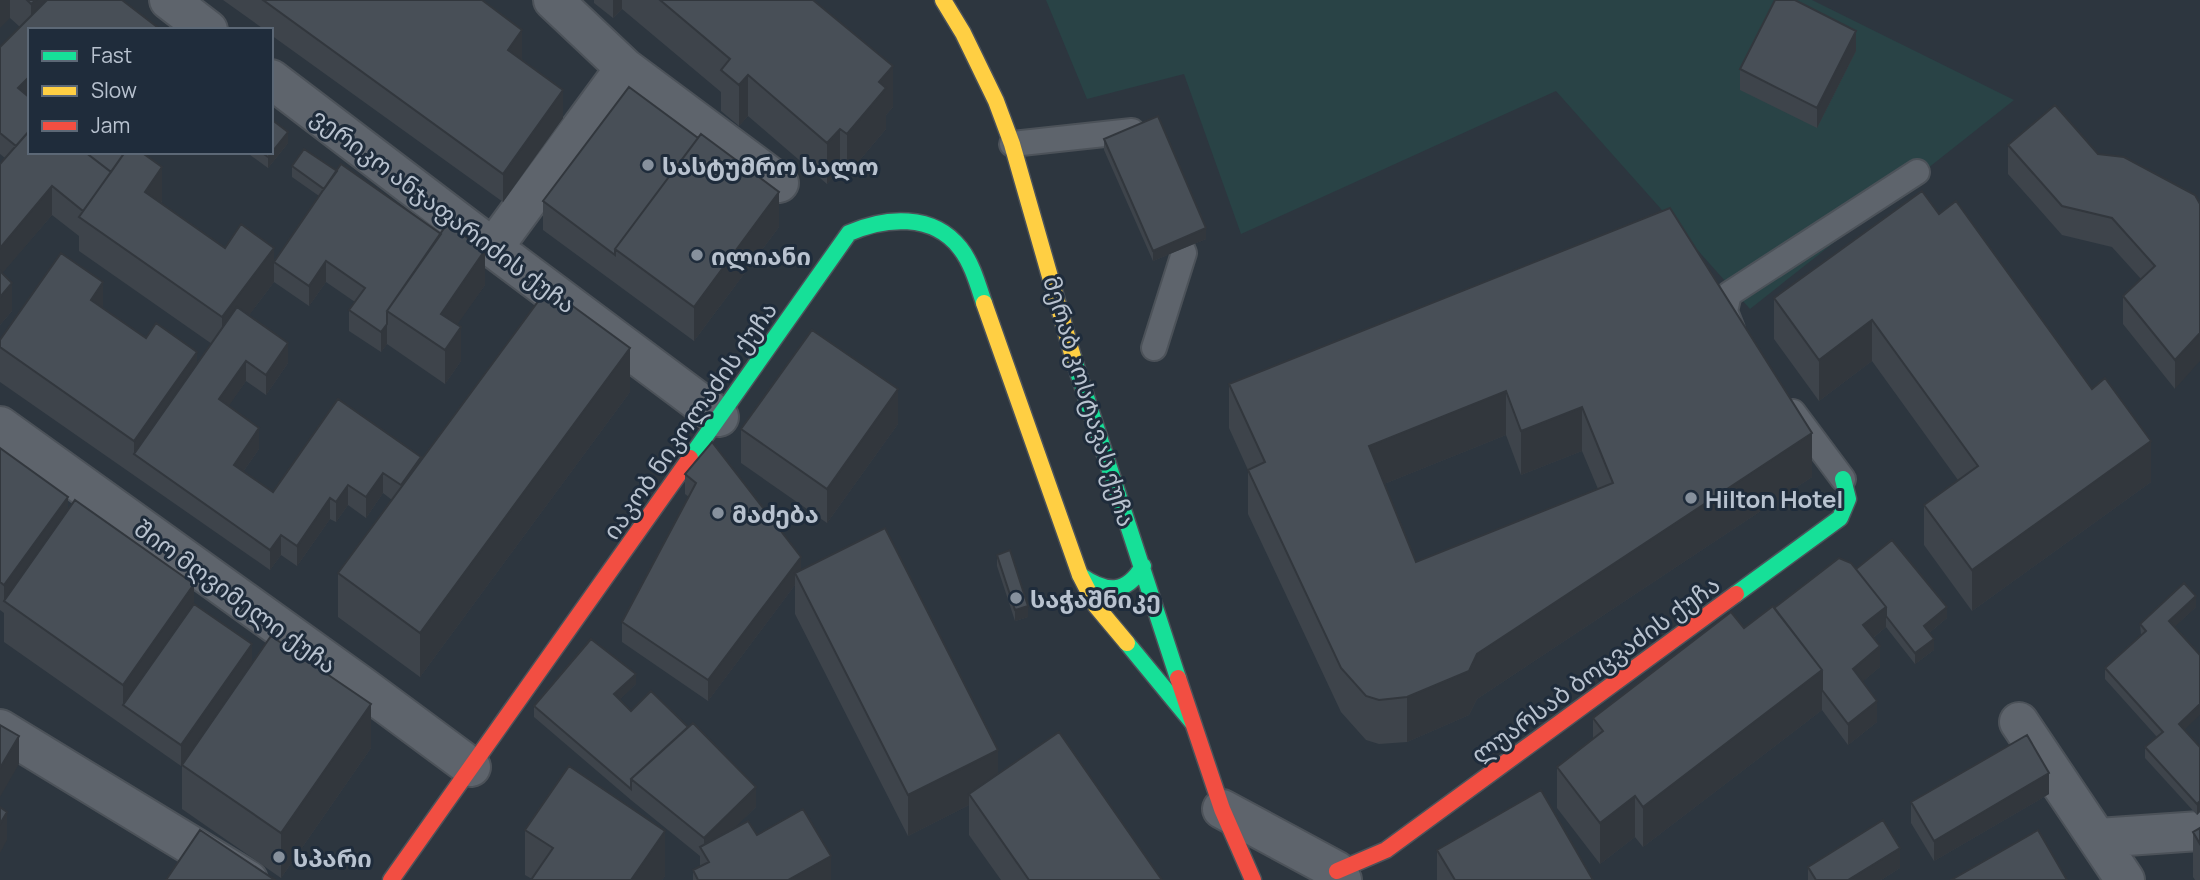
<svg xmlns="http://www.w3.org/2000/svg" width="2200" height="880" viewBox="0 0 2200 880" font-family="Manrope,'Noto Sans Georgian',sans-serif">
	<rect width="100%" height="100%" fill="#2d363f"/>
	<!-- green -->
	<path fill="#294346" d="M1046 0H1812L2014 100 1750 309 1556 91 1241 234 1184 74 1087 99Z"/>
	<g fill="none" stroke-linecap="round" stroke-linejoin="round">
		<defs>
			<path id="lane" d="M1012 144 1132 131 1141 151
				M1732 329 1725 311 1729 294 1917 172
				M1154 348 1184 253 1170 220
				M1793 412 1843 479"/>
			<path id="street" d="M169 0 208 30
				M553 0 625 68 779 183
				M271 79 493 248 719 417
				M493 248 625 68
				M0 426 363 687 471 767
				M2019 722 2125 880
				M0 729 248 880
				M1222 809 1337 871 1342 880
				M2098 838 2200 831"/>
			<path id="fast" d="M1073 357 1178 678
				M690 458 849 233C885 217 933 213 960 248 972 263 978 285 984 303
				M1080 575C1106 593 1126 595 1143 566
				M1736 594 1840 518 1848 499 1843 479
				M1127 643 1192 722"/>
			<path id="slow" d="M943 0 963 33 996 101 1012 144 1073 357
				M984 303 1080 575 1096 606 1127 643"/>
			<path id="jam" d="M1178 678 1222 809 1253 880
				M1337 871 1386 850 1736 594
				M391 880 690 458"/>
		</defs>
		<!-- lane casing -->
		<use href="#lane" stroke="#4c5259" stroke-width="28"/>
		<!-- street casing -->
		<use href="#street" stroke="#4c5259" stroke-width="42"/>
		<!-- fast casing -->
		<use href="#fast" stroke="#4c5259" stroke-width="19"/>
		<!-- slow casing -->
		<use href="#slow" stroke="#4c5259" stroke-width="19"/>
		<!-- jam casing -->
		<use href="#jam" stroke="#4c5259" stroke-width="19"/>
		<!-- lane -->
		<use href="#lane" stroke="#5e646c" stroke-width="24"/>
		<!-- street -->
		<use href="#street" stroke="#5e646c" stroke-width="38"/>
		<!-- fast -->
		<use href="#fast" stroke="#16e098" stroke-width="16"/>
		<!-- slow -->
		<use href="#slow" stroke="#ffcf43" stroke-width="16"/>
		<!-- jam -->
		<use href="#jam" stroke="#f24e42" stroke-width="16"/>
	</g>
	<!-- wall -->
	<path fill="#3e444b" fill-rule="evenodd" d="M0 0H122L30 30V152L147 157 162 201 161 203 225 248 274 262 319 196 292 177V166L485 285 457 324 461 361 445 384 387 344 381 352 349 331V310L355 302 326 282 309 306 274 282 249 315 288 363 266 395 246 381 228 406 259 449 243 472 273 492 421 461 630 392 420 677 338 617V573L392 500 383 493 366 518 348 505 336 522 330 519 297 566 281 555 270 570 0 382V340L103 309 146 338 197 365 212 344 79 251V236L52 215 2 273 12 311 0 325V164L5 158 0 154V47L20 27 10 18Z
		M223 0H482L522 58 521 59 563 118 503 202 271 35V30H265Z
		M594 0H813L893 107 886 115V129L847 175 840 169 827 184 748 116 739 126 721 111V92L622 9 613 18 594 3Z
		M1856 51 1817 128 1740 90V69Z
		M1104 139 1206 239 1153 261 1104 150Z
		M288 143 268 168 246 152H271Z
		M2008 145 2098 154 2195 195 2175 389 2123 324V296L2141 279 2112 247 2062 235 2008 174Z
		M543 201 779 227 694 341 543 230Z
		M1670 208 1812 477 1477 699 1469 715 1407 742 1379 744 1366 740 1341 712 1248 514V470L1229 428V384ZM1506 435 1521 475 1582 451 1598 489 1416 562 1384 484Z
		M1939 214 2151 482 1972 611 1924 545V505L1958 480 1872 361 1819 401 1774 339V298Z
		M898 424 827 523 741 463V429Z
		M712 442 801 570 998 774 1162 880H1001L969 835V805L908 836 795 614V585L708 701 622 642V622L689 497 685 494V474Z
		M0 448 68 510 194 604 252 664 371 748 281 878 182 809V765L230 696 181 766 4 642V613L0 610Z
		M997 555 1028 617 1015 621 997 566Z
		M1856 569 1947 618 1929 633 1934 650 1915 664 1886 627 1873 638 1880 667 1862 682 1877 722 1848 745 1822 710 1643 847 1635 837 1600 864 1557 808V767L1593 739V718L1744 628 1774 608Z
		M2196 607 2174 627 2184 730 2200 747V812L2197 815 2145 758V747L2157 737 2105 679V668L2141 635 2140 624Z
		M636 684 620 699 631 711 756 807 734 828 757 835 831 880H693V870L700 866V856L631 800 534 717V706Z
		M2049 794 1934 861 1911 823V802Z
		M2200 828V880H2195L2193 877V832Z
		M525 830 665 876 662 880H531L532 879 525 875Z
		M1437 850 1593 880H1437Z
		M1808 867 1900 868 1881 880H1808Z"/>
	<!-- shaded-wall -->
	<path fill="#32373d" d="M0 0H10V18L0 28Z
		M36 0H68L31 30V4Z
		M613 0H622V9L613 18Z
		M522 30V58L508 78V50Z
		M1856 31V51L1817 128V108Z
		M893 66V107L886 115V129L847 175V134L879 82Z
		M748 75V116L739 126V85Z
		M30 76V96L18 108V88Z
		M563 90V118L503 202V174Z
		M840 129V169L827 184V143Z
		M288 132V143L268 168V157Z
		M135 152H150L113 201Z
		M162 167V201L145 226V192Z
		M52 186V215L0 276V248Z
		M779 192V227L694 341V307Z
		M1206 228V239L1153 261V251Z
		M274 248V282L222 351V317Z
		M485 250V285L441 348V314Z
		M326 261V282L309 306V286Z
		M103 282V316L91 300Z
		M12 283V311L0 325V297Z
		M1872 320V361L1819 401V360Z
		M387 324V344L381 352V332Z
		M461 327V361L445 384V350Z
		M2200 333V361L2175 389V360Z
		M288 343V363L266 395V375Z
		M630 348V392L420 677V633Z
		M197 352V386L134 454V475V441Z
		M246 361V381L219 420V399Z
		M898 389V424L827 523V489Z
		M1506 391V435L1369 490V446Z
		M1582 407V451L1521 475V431Z
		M259 428V449L234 485V465Z
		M1812 433V477L1477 699 1469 715 1407 742V697L1477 654Z
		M2151 441V482L1972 611V570Z
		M421 457V477L401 505V485Z
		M383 473V493L366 518V497Z
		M348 485V505L336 522V502Z
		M68 497V525L4 601V613V585Z
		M330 498V519L297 566V546Z
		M281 535V555L270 570V550Z
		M801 557V577L795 573V585L708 701V680Z
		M194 584V624L123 705V685Z
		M2196 596V607L2169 632V621Z
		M1028 606V617L1015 621V610Z
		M1886 607V627L1863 646V625Z
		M1947 607V618L1924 637V626Z
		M1934 639V650L1915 664V653Z
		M252 644V664L181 766V745Z
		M1880 646V667L1853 690V669Z
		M1822 670V710L1643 847V807Z
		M636 674V684L614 705V694Z
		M1877 701V722L1848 745V724Z
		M371 704V748L281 878V833Z
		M2200 704V715L2179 735V724Z
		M19 736V764L0 797V768Z
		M998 750V791L969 794V805L908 836V795Z
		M2049 773V794L1934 861V841Z
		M756 787V807L706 856 704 853V838Z
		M1635 796V837L1600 864V823Z
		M2200 801V812L2197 815V804Z
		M7 812V840L0 853V824Z
		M665 831V876L662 880H631Z
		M1900 848V868L1881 880H1848Z
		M831 856V880H788Z"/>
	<!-- building -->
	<path fill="#484f57" stroke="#32373d" stroke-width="2" fill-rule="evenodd" d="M27 0H36L31 4Z
		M47 0H122L161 30H30V76L18 88 30 98V130L16 146 0 133V47Z
		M263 0H482L522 30 508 50 563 90 503 174Z
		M660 0H813L893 66 879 82 886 88 847 134 840 129 827 143 748 75 739 85 721 70 730 59Z
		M1775 0H1795L1856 31 1817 108 1740 69Z
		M629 87 698 138 615 249V255L543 201Z
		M2055 105 2098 154 2124 157 2195 195 2200 204V333L2175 360 2123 296 2155 266 2112 218 2062 206 2008 145Z
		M1158 116 1206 228 1153 251 1104 139Z
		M271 119 288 132 268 157 261 152H271Z
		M30 130V152H85L111 172 83 211 52 186 0 248V164Z
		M701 134 779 192 694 307 615 249Z
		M304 149 337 171 324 189 292 166Z
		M85 152H125L111 172Z
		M125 152H141L162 167 145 192 225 248 241 224 274 248 222 317 79 217Z
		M341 164 441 234 387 311V324L381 332 349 310 365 288 326 261 309 286 274 262Z
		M1922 191 1939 214 1956 201 2092 389 2105 378 2151 441 1972 570 1924 505 1978 466 1872 320 1819 360 1774 298Z
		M1670 208 1812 433 1477 654 1469 671 1407 697 1379 700 1366 696 1341 668 1248 470 1265 462 1229 384ZM1506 391 1521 431 1582 407 1613 483 1416 562 1369 446Z
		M447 224 485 250 441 314 461 327 445 350 387 311Z
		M61 253 103 282 91 300 146 338 156 323 197 352 134 441 0 347V340Z
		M0 271 12 283 0 297Z
		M548 288 630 348 420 633 338 573Z
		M237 307 288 343 266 375 246 361 219 399 259 428 234 465 273 492 338 399 421 457 401 485 383 473 366 497 348 485 336 502 330 498 297 546 281 535 270 550 134 454Z
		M812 330 898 389 827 489 741 429Z
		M712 442 801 557 708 680 622 622 696 483 685 474Z
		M0 448 68 497 4 585 0 582Z
		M75 500 194 584 123 685 4 601Z
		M885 528 998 750 908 795 795 573Z
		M1892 540 1947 607 1924 626 1934 639 1915 653 1886 616V607L1856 569Z
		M1010 550 1028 606 1015 610 997 555Z
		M1839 558 1851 563 1886 607 1863 625 1880 646 1853 669 1877 701 1848 724 1822 690V670L1774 608Z
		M2184 583 2196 596 2169 621 2200 655V704L2179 724 2200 747V801L2197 804 2145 747 2163 732 2105 668 2146 631 2140 624Z
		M194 604 252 644 181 745 123 705Z
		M1773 606 1822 670 1643 807 1635 796 1600 823 1557 767 1603 731 1593 718 1731 612 1744 628Z
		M271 636 371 704 281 833 182 765Z
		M591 639 636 674 614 694 631 711 651 691 688 727 631 779V789L534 706Z
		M693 723 756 787 704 838 631 779Z
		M0 725 19 736 0 768Z
		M1059 732 1162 880H1029L969 794Z
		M2027 735 2049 773 1934 841 1911 802Z
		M569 766 665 831 631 880H531L553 848 525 830Z
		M1541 790 1593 880H1455L1437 850Z
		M0 807 7 812 0 824Z
		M803 809 831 856 788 880H698L693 870 709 862 700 847 748 821 757 835Z
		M1883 820 1900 848 1848 880H1816L1808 867Z
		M2200 828V844L2193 832Z
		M200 830 275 880H166Z
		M2038 830 2067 880H1951Z"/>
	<!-- markers -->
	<g fill="#87919d" stroke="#1f2c3b" stroke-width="2.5">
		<circle cx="648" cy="165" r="7"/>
		<circle cx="697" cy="255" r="7"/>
		<circle cx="1691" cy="498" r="7"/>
		<circle cx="718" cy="513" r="7"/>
		<circle cx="1016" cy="598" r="7"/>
		<circle cx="279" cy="857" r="7"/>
	</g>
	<g text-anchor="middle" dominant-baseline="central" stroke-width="6" stroke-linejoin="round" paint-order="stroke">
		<!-- poi labels -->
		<g font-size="24" font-weight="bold" fill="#b8c2cf" stroke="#1f2c3b" text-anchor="start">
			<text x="662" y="165">სასტუმრო სალო</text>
			<text x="711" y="255">ილიანი</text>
			<text x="1705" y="498">Hilton Hotel</text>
			<text x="732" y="513">მაძება</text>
			<text x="1030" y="598">საჭაშნიკე</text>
			<text x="293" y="857">სპარი</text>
		</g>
		<!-- street labels -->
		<g font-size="24" fill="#b8c2cf" stroke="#1f2c3b">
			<text transform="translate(444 210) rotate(37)">ვერიკო ანჯაფარიძის ქუჩა</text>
			<text transform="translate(1090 401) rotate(73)">მერაბ კოსტავას ქუჩა</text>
			<text transform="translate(689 420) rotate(-55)">იაკობ ნიკოლაძის ქუჩა</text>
			<text transform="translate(236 596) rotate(36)">შიო მღვიმელი ქუჩა</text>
			<text transform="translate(1595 669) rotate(-36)">ლუარსაბ ბოცვაძის ქუჩა</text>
		</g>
	</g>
	<!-- legend -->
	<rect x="28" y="28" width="245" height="126" fill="#1f2c3b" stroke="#5c6876" stroke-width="2"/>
	<rect x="42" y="51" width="35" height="10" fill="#16e098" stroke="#5c6876" stroke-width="2"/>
	<text x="91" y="63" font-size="21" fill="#b8c2cf">Fast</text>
	<rect x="42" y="86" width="35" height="10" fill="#ffcf43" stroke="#5c6876" stroke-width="2"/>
	<text x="91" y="98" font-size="21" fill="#b8c2cf">Slow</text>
	<rect x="42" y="121" width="35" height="10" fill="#f24e42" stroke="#5c6876" stroke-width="2"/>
	<text x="91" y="133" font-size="21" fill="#b8c2cf">Jam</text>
</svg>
